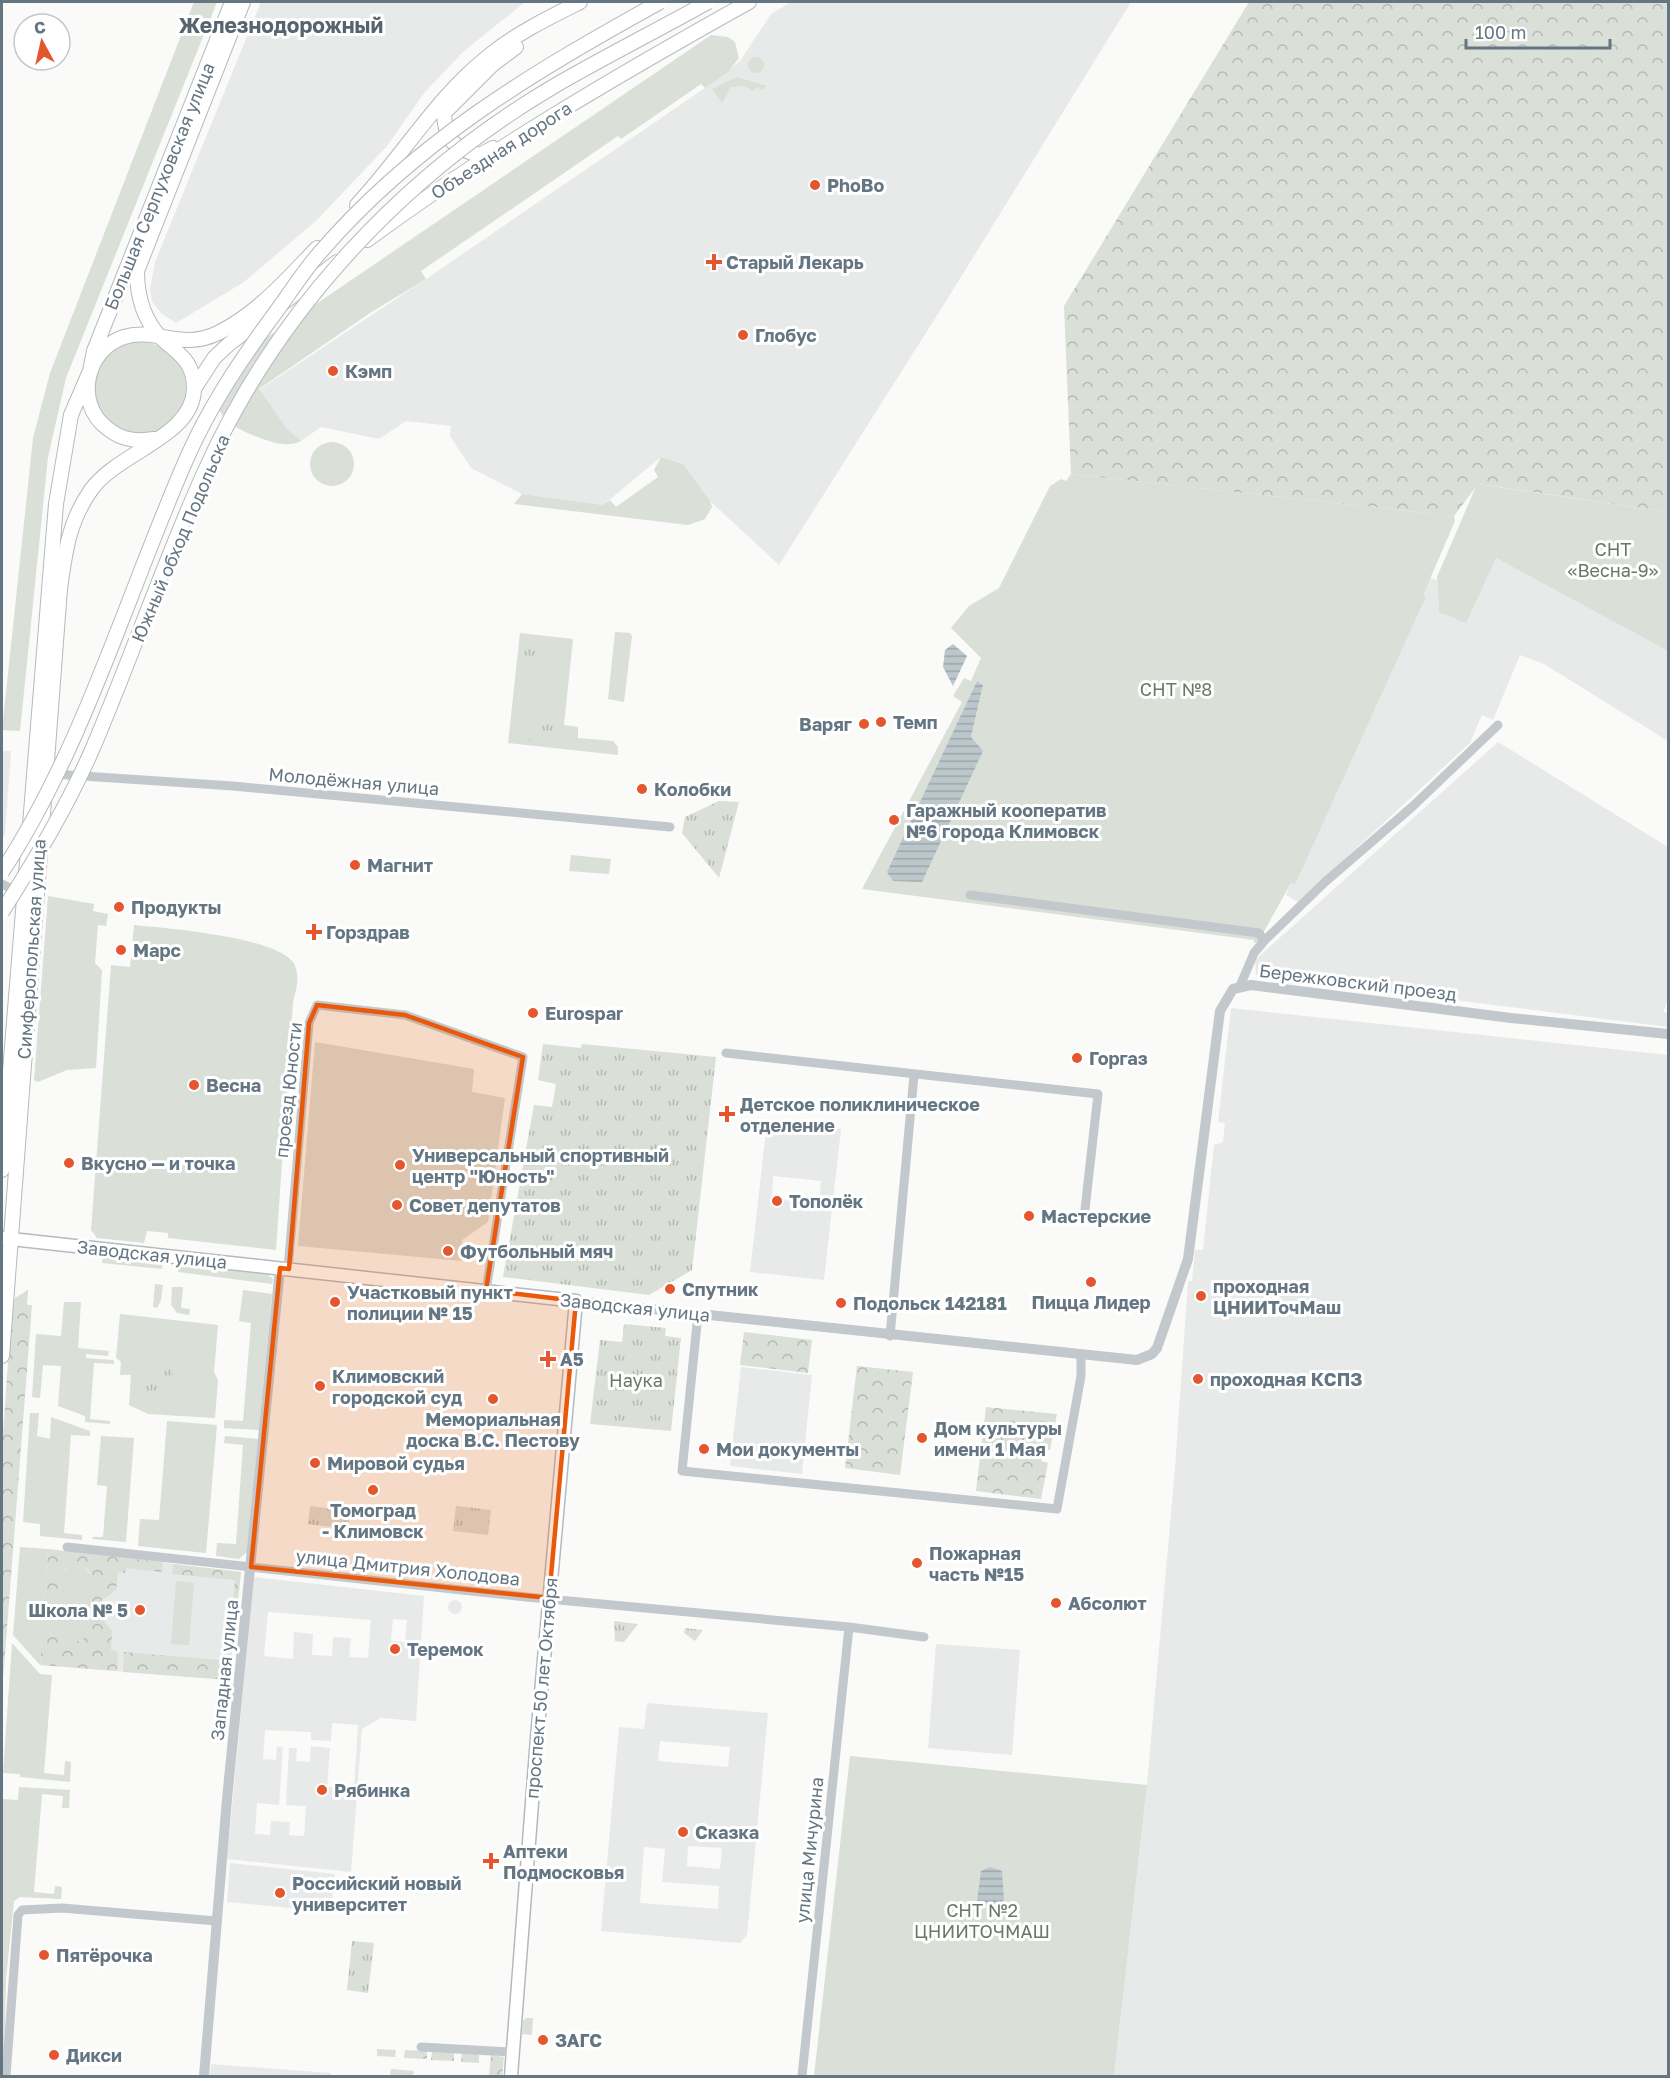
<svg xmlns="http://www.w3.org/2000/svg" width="1670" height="2078" viewBox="0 0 1670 2078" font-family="'Golos Text',sans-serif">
	<defs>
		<pattern id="forest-crowns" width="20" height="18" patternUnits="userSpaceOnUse" patternTransform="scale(1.5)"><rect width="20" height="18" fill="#dadfd7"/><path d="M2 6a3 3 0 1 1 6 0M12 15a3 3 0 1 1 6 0" fill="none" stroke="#b4b9b4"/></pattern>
		<pattern id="park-tufts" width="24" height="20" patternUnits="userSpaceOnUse" patternTransform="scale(1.5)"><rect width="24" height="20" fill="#dadfd7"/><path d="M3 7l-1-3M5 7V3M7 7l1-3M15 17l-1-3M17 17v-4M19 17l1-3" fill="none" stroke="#b4b9b4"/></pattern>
		<pattern id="water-rules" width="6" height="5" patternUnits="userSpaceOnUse" patternTransform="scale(1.5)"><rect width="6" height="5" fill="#bbc7cb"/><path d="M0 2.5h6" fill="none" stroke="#9ca6aa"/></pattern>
	</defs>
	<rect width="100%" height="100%" fill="#fafaf8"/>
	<!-- built -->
	<path fill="#e8e9e9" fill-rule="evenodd" d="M261 2H525L463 52 424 93 387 146 317 220 244 282 176 323 162 314 152 302 150 289 155 262Z
		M791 2H1131L948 298 779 565 710 501 683 464 661 457 603 505 522 494 471 468 450 436 451 426 406 421 379 439 321 427 301 441 288 431 259 390 426 279 705 88 740 61 771 14Z
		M1496 558 1668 651V741L1544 664 1520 655 1493 720 1482 715 1470 743 1298 902 1286 895 1291 883 1295 885 1376 707 1426 597 1422 595 1430 578 1437 580 1439 612Z
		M1498 742 1668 847V1000L1663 1012 1668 1013V1027L1256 975 1255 960Z
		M2 751H11L5 834 2 840Z
		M1231 1008 1668 1055V2076H1114L1147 1785 1175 1468 1188 1281H1192L1195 1250H1203L1214 1145 1223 1142 1225 1123 1218 1122Z
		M767 1122 841 1129 824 1280 750 1272ZM773 1176 821 1181 819 1204 772 1198Z
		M741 1367 812 1375 802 1474 730 1466Z
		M48 1549 241 1572 229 1680 40 1665Z
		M254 1577 424 1596 416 1721 381 1718 362 1729 351 1872 227 1859ZM268 1612 371 1620 368 1658 349 1657 351 1638 333 1637 332 1656 312 1655 313 1634 294 1632 293 1659 264 1656ZM393 1619 407 1620 405 1642 391 1641ZM332 1723 358 1725 354 1789 327 1787 330 1748 311 1746 310 1762 296 1761 297 1748H289L286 1805 306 1806 304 1836 289 1835 290 1822 271 1821 270 1835 255 1834 257 1803 279 1805 283 1747H277L276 1760 263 1759 265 1730 311 1732V1740L331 1741Z
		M448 1607a7 7 0 1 1 14 0a7 7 0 1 1-14 0Z
		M936 1644 1020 1650 1012 1755 928 1748Z
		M647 1703 768 1713 747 1935 740 1943 601 1931 619 1727 644 1729ZM660 1741 730 1747 728 1767 658 1761ZM688 1846 722 1848 720 1869 687 1866ZM644 1847 665 1849 662 1882 719 1886 718 1909 640 1903Z
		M230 1863 335 1874 331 1912 227 1902Z
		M211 2064 331 2073V2076H210Z"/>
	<!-- green -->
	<path fill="#dadfd7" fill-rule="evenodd" d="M194 2H217L66 378 48 457 20 731 2 730 33 438 50 373Z
		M711 35 728 37 735 42 739 58 728 72 705 88 701 84 621 139 618 136 421 271 426 279 370 313 259 389 288 430 301 441C285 448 271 442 255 436 215 421 205 399 231 362Z
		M748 65a8 8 0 1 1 16 0a8 8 0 1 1-16 0Z
		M737 77 767 86 762 90 758 87 752 91 745 86 731 87 722 103 712 89Z
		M94 388a46 46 0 1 1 92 0a46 46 0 1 1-92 0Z
		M310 464a22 22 0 1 1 44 0a22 22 0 1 1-44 0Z
		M661 457 683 464 710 501 712 507 705 519 688 525 514 504 522 494 603 505 610 500 616 507 658 477 654 470Z
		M1071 474 1454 516 1455 521 1423 595 1426 597 1295 885 1291 883 1258 942 1254 943V940L862 889 962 702 953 696 964 678 971 681 981 658 951 628 969 606 999 588 1050 486 1061 479 1066 481ZM977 681 983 685 971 737 893 881 888 872Z
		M1477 484 1668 512V651L1496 558 1466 623 1439 612 1437 577Z
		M615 632 630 633 632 636 624 702 608 699Z
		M520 633 573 639 564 725 578 727V738L613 741 618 747V755L508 743Z
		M571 855 611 859 609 874 569 871Z
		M48 896 94 904 93 911 108 914 106 926 98 925 95 963 102 970 96 1068 67 1070 38 1082 34 1080Z
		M134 925C164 928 284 937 295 966 300 978 296 990 293 1002L276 1250 168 1238V1233L147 1231 144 1243 97 1238 91 1230 111 965 130 967Z
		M315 1042 474 1069 472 1092 505 1098 488 1222 462 1240V1261L298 1246Z
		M103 1255 163 1261 162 1269 102 1263Z
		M178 1264 268 1275 273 1279 272 1284 178 1272Z
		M155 1284 163 1285 161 1300 157 1308 153 1307Z
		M172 1287H183L181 1308 190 1309 189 1315 177 1313 171 1305Z
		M243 1290 272 1294 259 1430 224 1428V1420L243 1421 251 1323 239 1321Z
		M64 1302H81L78 1348 109 1351 108 1356 86 1354V1358L114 1360V1364L94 1363 90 1419 110 1421V1424L85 1422V1416L58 1406 61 1366 43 1365 40 1398 32 1397 36 1334 61 1336Z
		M120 1314 218 1325 214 1372 218 1380 215 1418 148 1414 129 1405 131 1375H120L121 1362 116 1358Z
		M30 1413H39L37 1436 50 1439 51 1417 90 1431V1436L71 1435 64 1533 82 1535V1540L40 1536V1524L23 1522Z
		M167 1421 217 1425 206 1553 138 1546 140 1519 159 1520Z
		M101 1436 134 1438 126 1542 92 1539 93 1537H103L107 1486 97 1485Z
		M225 1436 258 1439 247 1552 239 1559 216 1556 217 1543 236 1544 243 1445 224 1443Z
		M20 1547 48 1549 40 1665 13 1635Z
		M70 1566 83 1567 93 1577 87 1633 83 1640 74 1642 63 1641 55 1631 61 1574Z
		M176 1581 194 1583 189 1645 171 1644Z
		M12 1643 40 1674 52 1675 44 1773 64 1775 65 1761 71 1762 70 1782 20 1777V1774L3 1773Z
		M850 1756 1147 1785 1114 2076H814Z
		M19 1787 70 1790 69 1808H62L63 1796 42 1794 34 1892 54 1894 55 1886 62 1887 61 1899 20 1897 14 1901 6 1979 4 2059H2V1799L18 1800Z
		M526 2018H533L532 2035 522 2034 523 2021Z
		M391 2069 414 2071 413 2076H390Z"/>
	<!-- forest -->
	<path fill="url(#forest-crowns)" fill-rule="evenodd" d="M1249 2H1668V512L1478 484 1454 516 1071 474 1064 306Z
		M28 1290 27 1305H32L2 1693V1448L12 1305 15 1298Z
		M744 1332 812 1340 808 1373 740 1365Z
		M857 1366 913 1372 900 1475 845 1468Z
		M986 1407 1057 1414 1050 1450H1043L1041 1461 1048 1463 1041 1499 976 1491Z
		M48 1549 163 1562 162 1572 126 1568 125 1573 118 1572 116 1590 102 1600 101 1617 112 1631 111 1650 118 1652 117 1671 40 1665ZM79 1566 88 1569 93 1577 87 1633 82 1641H63L55 1631 61 1574 67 1567Z
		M173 1564 241 1572 233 1648H229L235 1580 172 1574Z
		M124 1652 231 1661 229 1680 123 1672Z
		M377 2049 396 2050 395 2057 377 2056Z
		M405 2050 427 2051V2059L404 2058Z
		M432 2052 454 2053V2061L431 2060Z
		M462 2053 479 2054V2063L461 2062Z
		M491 2055 504 2057 502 2076H489Z"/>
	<!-- park -->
	<path fill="url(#park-tufts)" d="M523 641 553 645 550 664 521 661Z
		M529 721 558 724 556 743 527 740Z
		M719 801 739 802 719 878 682 833 685 817Z
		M543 1044 581 1048 582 1044 716 1057 692 1270 649 1295 503 1277 534 1105 552 1107 556 1084 538 1080Z
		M624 1324 666 1328 665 1336 681 1338 671 1431 590 1424 600 1340 622 1342Z
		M139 1365 173 1367 171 1399 137 1397Z
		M310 1506 350 1511 348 1529 308 1524Z
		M456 1506 491 1510 488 1535 453 1531Z
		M614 1621 638 1624 624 1642 615 1641Z
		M685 1628 703 1630 695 1641 684 1633Z
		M352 1941 374 1943 368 1993 347 1990Z"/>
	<!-- water -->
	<path fill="url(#water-rules)" d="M953 644 967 656 953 686 943 667 945 650Z
		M977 681 983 685 971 737 983 751 922 882 893 881 887 872Z
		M990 1867 1002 1871 1004 1900 997 1907 977 1901 981 1871Z"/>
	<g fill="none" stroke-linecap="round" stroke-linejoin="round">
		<defs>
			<path id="secondary" d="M2 1238 576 1301 537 1738 511 2076"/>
			<path id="primary" d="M493 148 480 155C454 149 445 140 444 113L492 65 516 47
				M357 205C402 157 437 96 490 55 517 33 550 17 580 2
				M367 240C488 151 618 75 749 2
				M194 389 214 358 229 344 337 262
				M154 439C136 442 121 440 107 428 74 403 86 349 124 337 155 327 182 351 218 333 258 313 286 280 317 248
				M2 1170 56 504 71 415 90 371 94 351 232 2
				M2 1356 60 589C65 552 69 521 91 490 118 452 193 437 194 389 194 360 178 354 161 338 143 319 137 296 137 271L243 2"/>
		</defs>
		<!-- secondary casing -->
		<use href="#secondary" stroke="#b3babf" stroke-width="15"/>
		<!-- primary casing -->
		<use href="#primary" stroke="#b5babe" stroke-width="16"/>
		<!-- minor -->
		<path stroke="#c3c8cc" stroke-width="9" d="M53 774 233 786 670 827
			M2 884 18 892
			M970 895 1259 933 1264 941
			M1240 986 1254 953 1264 941 1325 882 1412 807 1498 725
			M726 1053 1098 1094 1084 1218
			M288 1269 309 1023 317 1005 405 1015 523 1057 486 1291
			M698 1314 682 1471 1057 1509 1081 1376V1356
			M890 1336 914 1075
			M67 1547 526 1597 849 1627 924 1637
			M421 2047 512 2052
			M6 2076 18 1915 22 1910 62 1908 217 1921
			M802 2076 849 1627"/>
		<!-- tertiary -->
		<path stroke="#c3c8cc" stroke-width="10" d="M576 1301 1137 1360 1152 1354 1157 1348 1188 1259 1220 1011 1233 989 1251 985 1511 1018 1668 1034
			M204 2076 227 1799 280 1268"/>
		<!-- secondary -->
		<use href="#secondary" stroke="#fff" stroke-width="12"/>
		<!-- primary -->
		<use href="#primary" stroke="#fff" stroke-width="14"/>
		<defs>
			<path id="primary-bridge" d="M2 872C84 746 126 597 186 460 208 409 238 364 270 320 286 299 300 276 317 256 414 142 532 73 660 2
				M2 912C35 860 67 807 92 750 131 659 163 564 204 473 275 312 404 174 556 85 606 56 658 30 708 2"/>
		</defs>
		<!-- primary-bridge casing -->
		<use href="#primary-bridge" stroke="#b5babe" stroke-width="16" stroke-linecap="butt"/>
		<!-- primary-bridge -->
		<use href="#primary-bridge" stroke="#fff" stroke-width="14"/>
	</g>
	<!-- marked area -->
	<path fill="#e8590c" fill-opacity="0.2" stroke="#e8590c" stroke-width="4.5" stroke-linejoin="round" d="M317 1005 405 1015 523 1057 486 1290 576 1301 549 1598 251 1567 280 1268 289 1269 309 1023Z"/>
	<!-- markers -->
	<g fill="#e4572e" stroke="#fff" stroke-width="2">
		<circle cx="815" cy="185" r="6"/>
		<path d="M711 253h6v6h6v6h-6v6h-6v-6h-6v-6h6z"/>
		<circle cx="743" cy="335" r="6"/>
		<circle cx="333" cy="371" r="6"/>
		<circle cx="881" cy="722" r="6"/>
		<circle cx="864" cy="724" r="6"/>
		<circle cx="642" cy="789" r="6"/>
		<circle cx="894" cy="820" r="6"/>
		<circle cx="355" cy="865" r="6"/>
		<circle cx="119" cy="907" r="6"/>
		<path d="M311 923h6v6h6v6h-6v6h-6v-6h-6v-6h6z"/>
		<circle cx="121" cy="950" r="6"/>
		<circle cx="533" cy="1013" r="6"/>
		<circle cx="1077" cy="1058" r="6"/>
		<circle cx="194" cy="1085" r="6"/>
		<path d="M724 1105h6v6h6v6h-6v6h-6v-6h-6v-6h6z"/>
		<circle cx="69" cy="1163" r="6"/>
		<circle cx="400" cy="1165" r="6"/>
		<circle cx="777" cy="1201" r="6"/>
		<circle cx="397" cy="1205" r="6"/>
		<circle cx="1029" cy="1216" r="6"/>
		<circle cx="448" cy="1251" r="6"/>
		<circle cx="1091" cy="1282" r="6"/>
		<circle cx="670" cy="1289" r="6"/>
		<circle cx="1201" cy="1296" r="6"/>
		<circle cx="335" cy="1302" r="6"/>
		<circle cx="841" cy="1303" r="6"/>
		<path d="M545 1350h6v6h6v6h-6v6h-6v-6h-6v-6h6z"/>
		<circle cx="1198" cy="1379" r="6"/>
		<circle cx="320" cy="1386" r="6"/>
		<circle cx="493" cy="1399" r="6"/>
		<circle cx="922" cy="1438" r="6"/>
		<circle cx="704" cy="1449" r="6"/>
		<circle cx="315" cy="1463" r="6"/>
		<circle cx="373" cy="1490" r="6"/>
		<circle cx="917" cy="1563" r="6"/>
		<circle cx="1056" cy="1603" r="6"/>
		<circle cx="140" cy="1610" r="6"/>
		<circle cx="395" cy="1649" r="6"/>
		<circle cx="322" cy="1790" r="6"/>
		<circle cx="683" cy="1832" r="6"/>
		<path d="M488 1852h6v6h6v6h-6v6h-6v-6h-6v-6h6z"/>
		<circle cx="280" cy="1893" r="6"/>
		<circle cx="44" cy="1955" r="6"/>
		<circle cx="543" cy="2040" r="6"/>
		<circle cx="54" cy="2055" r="6"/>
	</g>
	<g text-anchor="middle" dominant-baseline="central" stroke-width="6" stroke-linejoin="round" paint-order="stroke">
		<!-- street labels -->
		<g font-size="18" fill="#657683" stroke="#fff">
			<text transform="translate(501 150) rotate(-33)">Объездная дорога</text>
			<text transform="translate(159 186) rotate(-68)">Большая Серпуховская улица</text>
			<text transform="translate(180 538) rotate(-67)">Южный обход Подольска</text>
			<text transform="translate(354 781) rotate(5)">Молодёжная улица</text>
			<text transform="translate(31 949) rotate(-86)">Симферопольская улица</text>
			<text transform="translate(1358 982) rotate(7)">Бережковский проезд</text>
			<text transform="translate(288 1090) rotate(-84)">проезд Юности</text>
			<text transform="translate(152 1254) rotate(6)">Заводская улица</text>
			<text transform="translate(635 1307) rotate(6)">Заводская улица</text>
			<text transform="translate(408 1567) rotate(6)">улица Дмитрия Холодова</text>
			<text transform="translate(224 1670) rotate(-84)">Западная улица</text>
			<text transform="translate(541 1688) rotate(-85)">проспект 50 лет Октября</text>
			<text transform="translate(809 1850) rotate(-84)">улица Мичурина</text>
		</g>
		<!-- poi labels -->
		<g font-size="18" font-weight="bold" fill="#657683" stroke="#fff" text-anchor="start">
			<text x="827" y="185">PhoBo</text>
			<text x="726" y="262">Старый Лекарь</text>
			<text x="755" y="335">Глобус</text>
			<text x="345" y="371">Кэмп</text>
			<text x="893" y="722">Темп</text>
			<text x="852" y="724" text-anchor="end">Варяг</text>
			<text x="654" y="789">Колобки</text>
			<text x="906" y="810">Гаражный кооператив<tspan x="906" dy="21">№6 города Климовск</tspan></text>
			<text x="367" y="865">Магнит</text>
			<text x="131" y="907">Продукты</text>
			<text x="326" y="932">Горздрав</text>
			<text x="133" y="950">Марс</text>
			<text x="545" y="1013">Eurospar</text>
			<text x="1089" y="1058">Горгаз</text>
			<text x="206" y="1085">Весна</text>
			<text x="740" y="1104">Детское поликлиническое<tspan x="740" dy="21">отделение</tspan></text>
			<text x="412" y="1155">Универсальный спортивный<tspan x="412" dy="21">центр "Юность"</tspan></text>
			<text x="81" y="1163">Вкусно — и точка</text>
			<text x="789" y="1201">Тополёк</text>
			<text x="409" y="1205">Совет депутатов</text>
			<text x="1041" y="1216">Мастерские</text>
			<text x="460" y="1251">Футбольный мяч</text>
			<text x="1213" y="1286">проходная<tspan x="1213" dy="21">ЦНИИТочМаш</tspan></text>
			<text x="682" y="1289">Спутник</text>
			<text x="347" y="1292">Участковый пункт<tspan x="347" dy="21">полиции № 15</tspan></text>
			<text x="1091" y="1302" text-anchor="middle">Пицца Лидер</text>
			<text x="853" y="1303">Подольск 142181</text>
			<text x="560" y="1359">А5</text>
			<text x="332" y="1376">Климовский<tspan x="332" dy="21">городской суд</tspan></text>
			<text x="1210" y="1379">проходная КСПЗ</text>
			<text x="493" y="1419" text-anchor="middle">Мемориальная<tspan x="493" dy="21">доска В.С. Пестову</tspan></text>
			<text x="934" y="1428">Дом культуры<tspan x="934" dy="21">имени 1 Мая</tspan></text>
			<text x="716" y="1449">Мои документы</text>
			<text x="327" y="1463">Мировой судья</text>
			<text x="373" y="1510" text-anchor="middle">Томоград<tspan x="373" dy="21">- Климовск</tspan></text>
			<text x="929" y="1553">Пожарная<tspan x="929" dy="21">часть №15</tspan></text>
			<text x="1068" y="1603">Абсолют</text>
			<text x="128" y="1610" text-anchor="end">Школа № 5</text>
			<text x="407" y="1649">Теремок</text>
			<text x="334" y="1790">Рябинка</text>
			<text x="695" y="1832">Сказка</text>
			<text x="503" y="1851">Аптеки<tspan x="503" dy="21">Подмосковья</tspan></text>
			<text x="292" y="1883">Российский новый<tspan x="292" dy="21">университет</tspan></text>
			<text x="56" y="1955">Пятёрочка</text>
			<text x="555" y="2040">ЗАГС</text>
			<text x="66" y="2055">Дикси</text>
		</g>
		<!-- park labels -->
		<g font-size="18" fill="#687a64" stroke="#fff">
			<text x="1613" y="549">СНТ<tspan x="1613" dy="21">«Весна-9»</tspan></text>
			<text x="1176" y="689">СНТ №8</text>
			<text x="636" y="1380">Наука</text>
			<text x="982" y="1910">СНТ №2<tspan x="982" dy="21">ЦНИИТОЧМАШ</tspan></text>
		</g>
		<!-- quarter labels -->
		<g font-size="21" font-weight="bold" fill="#57646e" stroke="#fff">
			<text x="281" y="25">Железнодорожный</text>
		</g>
	</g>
	<!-- border -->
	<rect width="1670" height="2078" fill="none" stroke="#657683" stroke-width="6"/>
	<!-- north arrow -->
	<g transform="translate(42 42) rotate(352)"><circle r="28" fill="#ffffff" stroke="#c1c8cd" stroke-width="1.5"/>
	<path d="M0-4.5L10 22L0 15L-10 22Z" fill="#e4572e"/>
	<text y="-9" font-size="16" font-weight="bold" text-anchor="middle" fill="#657683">С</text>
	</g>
	<!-- scale -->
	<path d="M1466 39v9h144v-9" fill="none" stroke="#657683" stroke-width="3"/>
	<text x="1475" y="39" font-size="18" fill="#657683" stroke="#ffffff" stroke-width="4.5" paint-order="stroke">100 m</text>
</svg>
